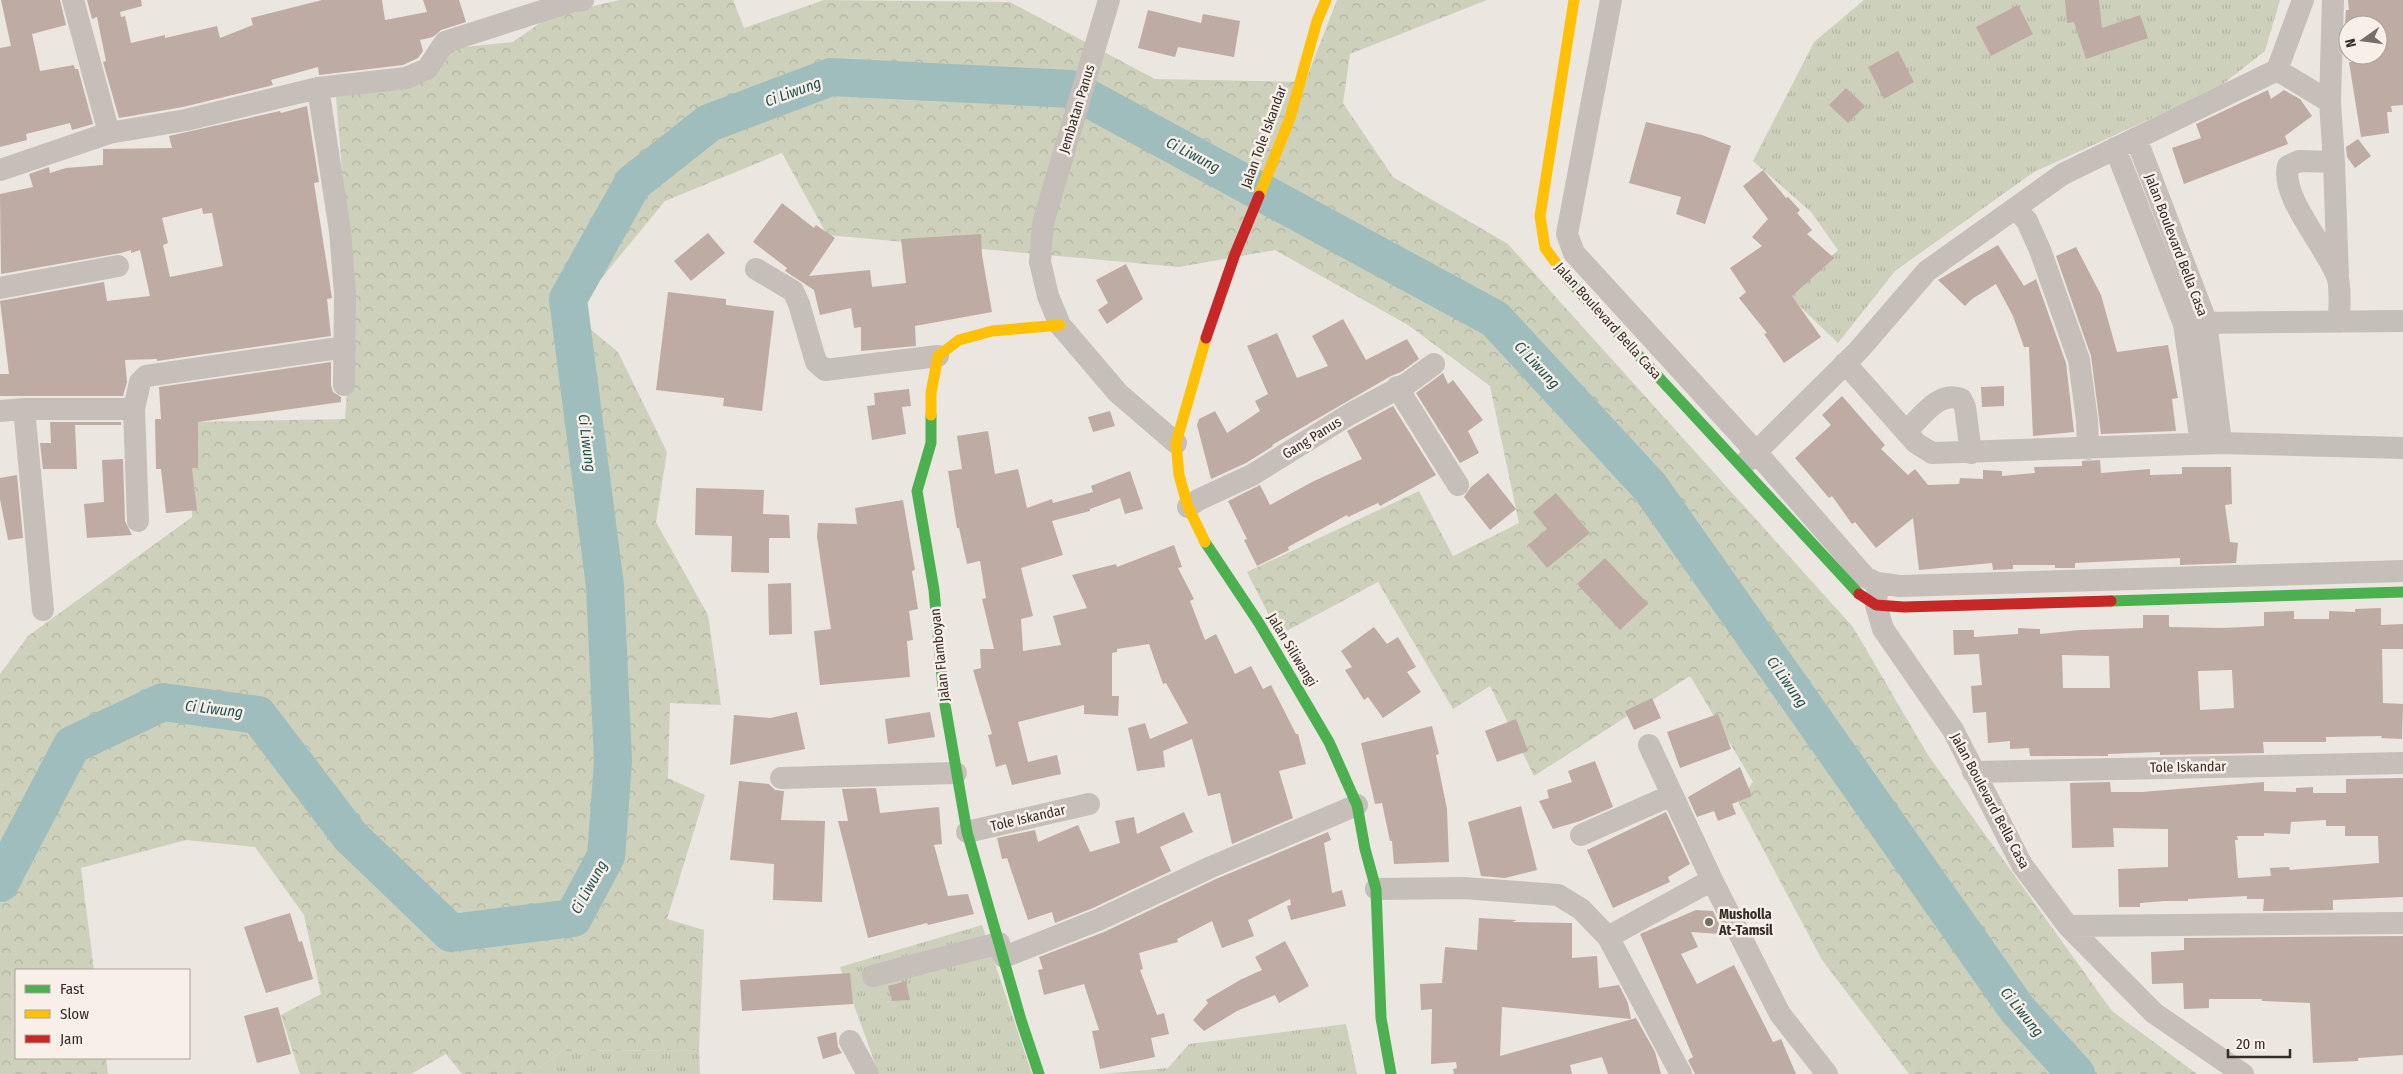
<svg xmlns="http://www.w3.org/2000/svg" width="2403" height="1074" viewBox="0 0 2403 1074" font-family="'Fira Sans Condensed',sans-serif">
	<defs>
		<pattern id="grass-tufts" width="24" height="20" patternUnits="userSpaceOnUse" patternTransform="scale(1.25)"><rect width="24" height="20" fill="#cdd1bb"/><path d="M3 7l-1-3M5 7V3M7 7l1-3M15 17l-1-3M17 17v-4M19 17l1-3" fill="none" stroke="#b1b4a1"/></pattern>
		<pattern id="forest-crowns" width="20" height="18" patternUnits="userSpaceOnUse" patternTransform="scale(1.25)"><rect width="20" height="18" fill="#cdd1bb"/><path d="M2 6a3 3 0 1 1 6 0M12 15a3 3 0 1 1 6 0" fill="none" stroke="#b1b4a1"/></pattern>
	</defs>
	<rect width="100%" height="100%" fill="#ece6e0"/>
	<!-- grass -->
	<path fill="url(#grass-tufts)" d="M1864 0H2280L2265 51 2218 88 2034 172 1895 271 1838 343 1788 295 1838 250 1811 212 1753 161 1814 42Z
		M982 925 1032 1074H879L840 967Z
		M1346 1024 1357 1074H1102L1168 1068 1189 1044Z
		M699 1050 700 1074H530L563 1051Z"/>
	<!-- forest -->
	<path fill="url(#forest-crowns)" d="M620 0H733L744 28 824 0 1010 2 1155 79 1305 82 1337 0H1487L1350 54 1343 103 1393 177 1508 244 1853 627 1928 755 2112 1011 2197 1074H1909L1822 960 1738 802 1753 782 1690 676 1534 776 1490 686 1453 709 1378 582 1279 635 1247 572 1419 491 1453 556 1519 523 1490 386 1408 325 1275 250 1179 267 827 235 782 153 665 201 572 314 618 352 667 452 656 522 708 615 721 705 670 703 668 778 705 795 667 919 704 930 699 1050 563 1051 530 1074H462L446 1054 411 1074H300L281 1015 321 994 304 915 255 847 186 840 81 868 94 970H16V1058H106L108 1074H0V674L28 636 192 517V422L345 419 353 304 336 97 427 81 446 49 513 42 550 16Z"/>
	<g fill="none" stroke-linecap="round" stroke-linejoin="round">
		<!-- river -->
		<path stroke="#9ebdbc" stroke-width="38" d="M0 883 72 745 163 702 258 715 350 836 451 933 573 918 606 856 613 761 605 586 568 299 633 183 709 123 831 77 1071 89 1495 319 1650 487 2017 1009 2076 1074"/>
	</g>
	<!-- building -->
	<path fill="#beaba3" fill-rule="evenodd" d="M1 0H60L66 25 32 34 40 71 74 65 75 69H78L93 124 72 130 70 123 26 134 27 140 0 147V48L11 46Z
		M87 0H141L142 6 120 12 121 17 125 16 131 43 165 35V38L217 26 220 38 253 25 251 18 322 0H382L385 20 427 12 423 0H459L466 22 441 30 433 37 420 40 423 51 418 58 403 65 319 75 318 67 271 80 273 85 183 107 119 118 103 62 106 61 97 17 92 19Z
		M2065 0H2099L2102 28 2140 15 2148 38 2086 59 2074 22 2067 23Z
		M2348 0H2403V105L2391 106 2392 112H2387L2389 133 2361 137 2349 62H2352L2351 55H2378V25H2348V38L2345 23 2346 10H2349Z
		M2018 5 2033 34 1991 56 1976 27Z
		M1148 10 1201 23 1203 14 1240 21 1234 57 1178 47 1175 57 1138 48Z
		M1898 51 1914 82 1884 99 1868 67Z
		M1846 88 1865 106 1848 123 1829 105Z
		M2268 90 2271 99 2284 90 2300 99 2312 116 2285 136 2288 144 2184 184 2172 148 2201 138 2196 124Z
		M307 106 319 182 314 183 332 298 327 299 331 336 157 361V359L125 360 127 382 123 396H0V374H9L0 301 104 282 107 301 150 296 140 250 131 253V250L121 253 1 274 0 194 33 187 29 174 49 167 50 173 66 168 103 165V149L172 148 169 136 280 111 281 113ZM202 208 203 214 212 213 223 266 170 277 163 245 168 243 162 218Z
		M1646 122 1702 135 1731 146 1705 224 1676 214 1681 197 1629 183Z
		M2358 139 2371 156 2355 168 2347 157 2346 147Z
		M1763 170 1786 198 1788 197 1800 210 1797 213 1812 230 1807 234 1834 258 1792 296 1821 337 1784 363 1764 334 1767 333 1739 298 1746 292 1730 268 1762 246 1752 237 1768 219 1743 186Z
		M782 203 814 228 816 225 835 238 809 276 870 270 872 287 906 283 901 239 981 234 982 255 992 312 915 326 916 346 861 351V327L854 328 851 308 820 315 814 290 785 271 787 268 753 242Z
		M708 233 725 253 691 281 674 261Z
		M1998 245 2024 286 2036 279 2066 363 2074 432 2033 436 2029 347H2024L2013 316 1996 284 1972 299 1965 306 1938 280Z
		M2076 247 2101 295 2117 352 2168 345 2178 398 2172 399 2176 431 2101 434 2091 356 2056 256Z
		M1126 264 1143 299 1107 324 1098 310 1108 303 1096 280Z
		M668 292 726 299V305L774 311 762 411 723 406 724 398 656 390Z
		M1343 319 1366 360 1407 339 1419 359 1401 372 1391 376 1272 445 1273 446 1246 463 1211 479 1197 425 1199 419 1215 411 1227 433 1260 411 1255 401 1268 394 1247 346 1277 333 1297 378 1328 366 1312 336Z
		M331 362V385L333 392 341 397V402L198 422V468H192L197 510 166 513 161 469H156L155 419H161L159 387Z
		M1443 373 1448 384 1453 380 1483 420 1468 431 1479 453 1460 463 1416 393Z
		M2004 386V406L1982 407 1981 387Z
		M909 389 911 406 902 407 906 434 872 440 867 406 875 405 874 393Z
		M1842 396 1885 445 1881 449 1908 475 1915 469 1928 485 1959 484 1960 478 1983 479V470L2002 471V476L2035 473 2034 467 2082 466V461L2100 460 2101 473 2150 469V475L2182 474V467H2231L2232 504 2225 505 2230 542 2238 543 2236 563 2180 565V558L2075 563V568H2055V565H2013V569L1993 570 1992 563 1919 570 1913 518 1876 548 1855 522 1852 524 1832 496 1829 498 1795 458 1831 425 1822 415Z
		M1393 406 1436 475 1380 506 1378 503 1348 517 1347 515 1288 547 1289 550 1257 566 1244 540 1247 539 1228 501 1260 485 1270 505 1312 482 1362 459 1347 431Z
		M1110 411 1115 426 1093 432 1088 417Z
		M50 422H121V425H75L77 469H43L40 443H51Z
		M988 431 995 474 1018 469 1027 508 1052 499 1053 503 1093 492 1091 486 1130 471 1143 509 1125 514 1120 498 1090 509V511L1052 521 1063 555 1021 568 1033 616 1021 619 1023 651 1061 645 1053 616 1087 608 1072 575 1116 564 1117 567 1174 545 1182 567 1178 568 1194 599 1190 601 1205 640 1216 634 1235 674 1251 666 1263 689 1271 685 1296 734H1298L1306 764 1279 771 1293 818 1232 844 1220 793 1208 796 1192 739 1163 751 1165 767 1137 771 1128 728 1145 723 1150 739 1188 723 1166 683 1163 684 1149 644 1117 649V652L1112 653V696H1119L1118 716 1084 714V705L1018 722 1028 762 1057 755 1061 774 1012 785 1006 764 996 767 988 735 992 734 973 670 981 668 980 649H994L982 599 986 598 980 561 967 564 959 528H957L948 471 962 469 957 436Z
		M123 459 125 521 132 535 87 538 84 504 104 502 102 460Z
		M1488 473 1516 509 1490 530 1464 497 1471 487Z
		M17 475 23 538 8 540 0 499V478Z
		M696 488 764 490 763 514 789 515 790 538H769V573L731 572 732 536 695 535Z
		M1556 493 1590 533 1547 568 1528 545 1547 529 1533 512Z
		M903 500 915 570 912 571 918 609 909 611 913 640 907 641 910 677 820 685 814 631 831 629 817 537 818 523 857 524 855 508Z
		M1605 558 1648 604 1620 630 1577 584Z
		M791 583 792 634 769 635 768 584Z
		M2381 608V625L2403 624V649H2382L2383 703 2403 704 2402 739 2381 738 2382 736 2326 737V742H2263L2264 753 2160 755V752L2108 754V756H2030L2029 748 2010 749V741L1988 743 1986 712 1973 713 1971 686 1982 685 1979 654 1954 655 1953 630H1974V637L2018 634V628L2040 629V634L2080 630 2143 628V615H2169V627L2223 628 2264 626V612L2294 611V619H2329V611L2355 612V609ZM2062 655 2109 656 2110 688H2063ZM2232 670 2234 708 2200 710 2198 671Z
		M1374 627 1387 644 1398 637 1416 667 1407 672 1421 692 1383 718 1368 697 1364 700 1345 670 1352 667 1341 651Z
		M1652 698 1661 718 1634 730 1625 711Z
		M797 712 805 749 730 765 734 715 770 718Z
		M930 712 935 737 888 744 885 719Z
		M1718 714 1731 749 1680 768 1667 732Z
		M1516 719 1528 751 1497 762 1485 731Z
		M1432 726 1439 754 1436 755 1447 809 1449 862 1394 864 1392 841H1390L1382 803 1375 804 1361 743Z
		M1595 761 1613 807 1580 821 1553 829 1539 801 1549 798 1547 790 1572 782 1568 771Z
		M1740 767 1752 796 1732 804 1736 814 1718 821 1714 811 1697 817 1688 797Z
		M2403 778V897L2333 900V910L2263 911 2264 899H2247V896L2188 899V901H2165L2140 903V907H2119L2118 869 2168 867V829L2113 828 2114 847 2072 848 2070 783 2110 782 2111 792H2142L2264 782V791L2296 792V788L2313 787V793H2346V779ZM2326 820V826H2345V836H2378L2379 863 2290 870 2289 867 2270 868 2271 876 2238 878 2235 840H2238L2237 836H2264V833L2290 834 2291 822Z
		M739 781 769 784 775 790 784 791 781 820 825 821 822 902 773 900 774 864 730 860Z
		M876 788 880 813 939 807 942 844 934 845 948 896 968 894 974 914 928 925 927 923 868 938 838 821H848L842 789Z
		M1521 806 1537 870 1505 878 1481 876 1468 822Z
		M1184 812 1193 832 1160 847 1171 871 1093 908 1055 923 1052 912 1028 920 1007 858 1002 859 997 838 1035 830 1038 842 1078 825 1090 852 1120 843 1115 821 1134 817 1137 834Z
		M1666 812 1690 864 1668 877 1670 882 1613 908 1587 850Z
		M1328 832 1331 840 1324 843 1332 893 1342 890 1346 906 1291 920 1287 906 1291 905 1290 899 1248 920 1254 936 1222 948 1212 921 1177 939 1178 942 1139 953 1143 969 1140 970 1157 1015 1164 1013 1169 1034 1151 1038 1155 1057 1100 1069 1092 1031 1099 1030 1084 984 1044 995 1038 970 1043 969 1039 957 1104 932 1216 879Z
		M1696 910 1713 911 1720 926V934L1691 932 1698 947 1681 954 1697 984 1734 965 1773 1042 1781 1039 1796 1074H1695L1688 1060 1693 1057 1640 934Z
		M290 913 299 942 302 941 313 979 266 993 244 927Z
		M1479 918 1517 920 1512 922 1572 923V958L1597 956 1599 988 1619 985 1628 1003 1631 1019 1502 1007 1500 1056 1636 1018 1655 1052 1661 1074H1608L1602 1057 1570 1065 1572 1074H1454L1453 1069 1457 1068 1456 1062 1431 1064 1432 1009 1421 1010 1420 984 1442 983 1445 947 1477 950Z
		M2403 936V1055L2358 1058V1061L2313 1063 2310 1003 2262 1001V999H2209V1008L2184 1009 2183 983 2152 984 2151 952 2184 950V938Z
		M1285 941 1309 986 1279 1003 1275 995 1237 1011 1204 1031 1193 1020 1208 1003 1206 1000 1240 980 1262 970 1255 957Z
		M850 973 853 1004 742 1011 740 980Z
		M906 981 910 1000 892 1001 888 986Z
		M278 1007 291 1054 257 1063 244 1016Z
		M836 1032 838 1047 842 1053 823 1059 817 1037Z"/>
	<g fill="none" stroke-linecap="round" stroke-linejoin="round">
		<!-- street -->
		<path stroke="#c5beb9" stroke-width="22" d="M73 0 109 133
			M1109 0 1043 223 1040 262 1048 296 1060 325 1118 393 1176 443
			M1611 0 1567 234 1574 253 1756 452 1865 577 1877 583 1900 586 2403 571
			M2277 70 2330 102 2333 0
			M318 88 340 231 345 293 344 385
			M2330 102 2334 162
			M2136 138 2206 321 2221 443
			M2115 148 2184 324 2201 444
			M0 170 109 133 186 120 318 88 406 78 427 69 445 42 573 1 583 0
			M2016 209 2027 221 2040 250 2079 360 2087 420 2088 449
			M756 269 793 291 799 304 816 362 825 370 938 356
			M2338 279 2334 162 2299 161 2288 166C2280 198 2328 248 2338 279 2341 291 2339 309 2339 322
			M0 288 118 266
			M2192 323 2403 321
			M1845 363 1916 443 1932 453 2221 443 2403 448
			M1397 387 1458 485
			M0 411 24 409
			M1906 432C1921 417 1939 390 1961 399L1965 407 1971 453
			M1746 462 1858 351 1927 271 2063 174 2277 70 2303 0
			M1188 507 1198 500 1252 475 1350 414 1408 383 1434 364
			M138 521 134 409 140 382 146 376 345 347
			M1877 590 1876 605 1883 629 1953 730 2022 865 2068 926 2154 1013 2243 1074
			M43 610 24 409H134
			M1649 745 1712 880 1780 1014 1827 1074
			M1973 772 2403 763
			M781 778 956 773
			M967 832 1089 804
			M1581 835 1672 795
			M1376 889 1463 888 1558 895 1581 909 1608 937 1681 1074
			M2068 926 2403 923
			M1608 937 1712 880
			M1004 957 1098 920 1211 867 1357 805
			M873 976 999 943
			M850 1041 868 1074"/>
		<!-- fast -->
		<path stroke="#4caf50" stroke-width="11" d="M1567 278 1859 594
			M931 415V443L917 491 934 590 944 699 967 832 1021 1020 1039 1074
			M1205 542 1259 623 1329 742 1357 805 1365 849 1376 889 1381 1018 1391 1074
			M2111 601 2403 592"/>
		<!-- slow -->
		<path stroke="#ffc107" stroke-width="11" d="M1259 196 1290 118 1317 21 1326 0
			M1567 278 1545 248 1540 216 1574 0
			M931 415V393L938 356 959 340 992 331 1060 325
			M1205 542 1188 507 1179 475 1176 443 1206 338"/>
		<!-- jam -->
		<path stroke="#c62828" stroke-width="11" d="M1206 338 1235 254 1259 196
			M1859 594 1876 605 1904 607 2111 601"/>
	</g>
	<!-- markers -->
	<circle fill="#756d68" stroke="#f8f0e8" stroke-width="2" cx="1709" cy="922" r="5"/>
	<g text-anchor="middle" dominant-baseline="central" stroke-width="5" stroke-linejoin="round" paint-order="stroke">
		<!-- street labels -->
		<g font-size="14" fill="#352c28" stroke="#f8f0e8">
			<text transform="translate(1077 109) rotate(-73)">Jembatan Panus</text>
			<text transform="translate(1264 137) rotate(-70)">Jalan Tole Iskandar</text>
			<text transform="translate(2176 245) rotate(69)">Jalan Boulevard Bella Casa</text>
			<text transform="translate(1608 321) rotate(48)">Jalan Boulevard Bella Casa</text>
			<text transform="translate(1312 438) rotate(-32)">Gang Panus</text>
			<text transform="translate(1292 650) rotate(59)">Jalan Siliwangi</text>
			<text transform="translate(940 655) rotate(-96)">Jalan Flamboyan</text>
			<text transform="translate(2188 767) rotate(-1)">Tole Iskandar</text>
			<text transform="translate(1990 801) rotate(62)">Jalan Boulevard Bella Casa</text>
			<text transform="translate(1028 818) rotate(-13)">Tole Iskandar</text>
		</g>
		<!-- poi labels -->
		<g font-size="14" font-weight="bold" fill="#352c28" stroke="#f8f0e8" text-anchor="start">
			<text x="1719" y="914">Musholla<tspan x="1719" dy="16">At-Tamsil</tspan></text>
		</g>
		<!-- water labels -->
		<g font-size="15" font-style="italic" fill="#205254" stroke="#f8f0e8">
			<text transform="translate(793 92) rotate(-20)">Ci Liwung</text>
			<text transform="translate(1193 155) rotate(28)">Ci Liwung</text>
			<text transform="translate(1537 365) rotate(47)">Ci Liwung</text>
			<text transform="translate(587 443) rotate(83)">Ci Liwung</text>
			<text transform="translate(1787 682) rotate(55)">Ci Liwung</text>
			<text transform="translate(214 709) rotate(7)">Ci Liwung</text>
			<text transform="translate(589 887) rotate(-61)">Ci Liwung</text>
			<text transform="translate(2022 1012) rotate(51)">Ci Liwung</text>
		</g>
	</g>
	<!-- legend -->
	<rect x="15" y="969" width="175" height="90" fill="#f8f0e8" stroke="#aaa29b"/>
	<rect x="25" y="985" width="25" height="8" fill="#4caf50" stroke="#aaa29b"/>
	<text x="60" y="994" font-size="15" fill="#352c28">Fast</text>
	<rect x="25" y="1010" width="25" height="8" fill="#ffc107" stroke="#aaa29b"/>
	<text x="60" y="1019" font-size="15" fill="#352c28">Slow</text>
	<rect x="25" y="1035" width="25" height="8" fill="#c62828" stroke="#aaa29b"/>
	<text x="60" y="1044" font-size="15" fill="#352c28">Jam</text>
	<!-- north arrow -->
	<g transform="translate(2363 40) rotate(256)"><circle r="24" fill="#f8f0e8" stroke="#aaa29b"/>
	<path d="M0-4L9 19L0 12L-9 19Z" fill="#756d68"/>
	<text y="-8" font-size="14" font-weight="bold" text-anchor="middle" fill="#352c28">N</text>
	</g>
	<!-- scale -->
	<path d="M2228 1049v8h62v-8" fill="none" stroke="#352c28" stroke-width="2.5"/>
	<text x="2236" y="1049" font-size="15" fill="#352c28" stroke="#f8f0e8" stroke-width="4" paint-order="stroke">20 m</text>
</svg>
